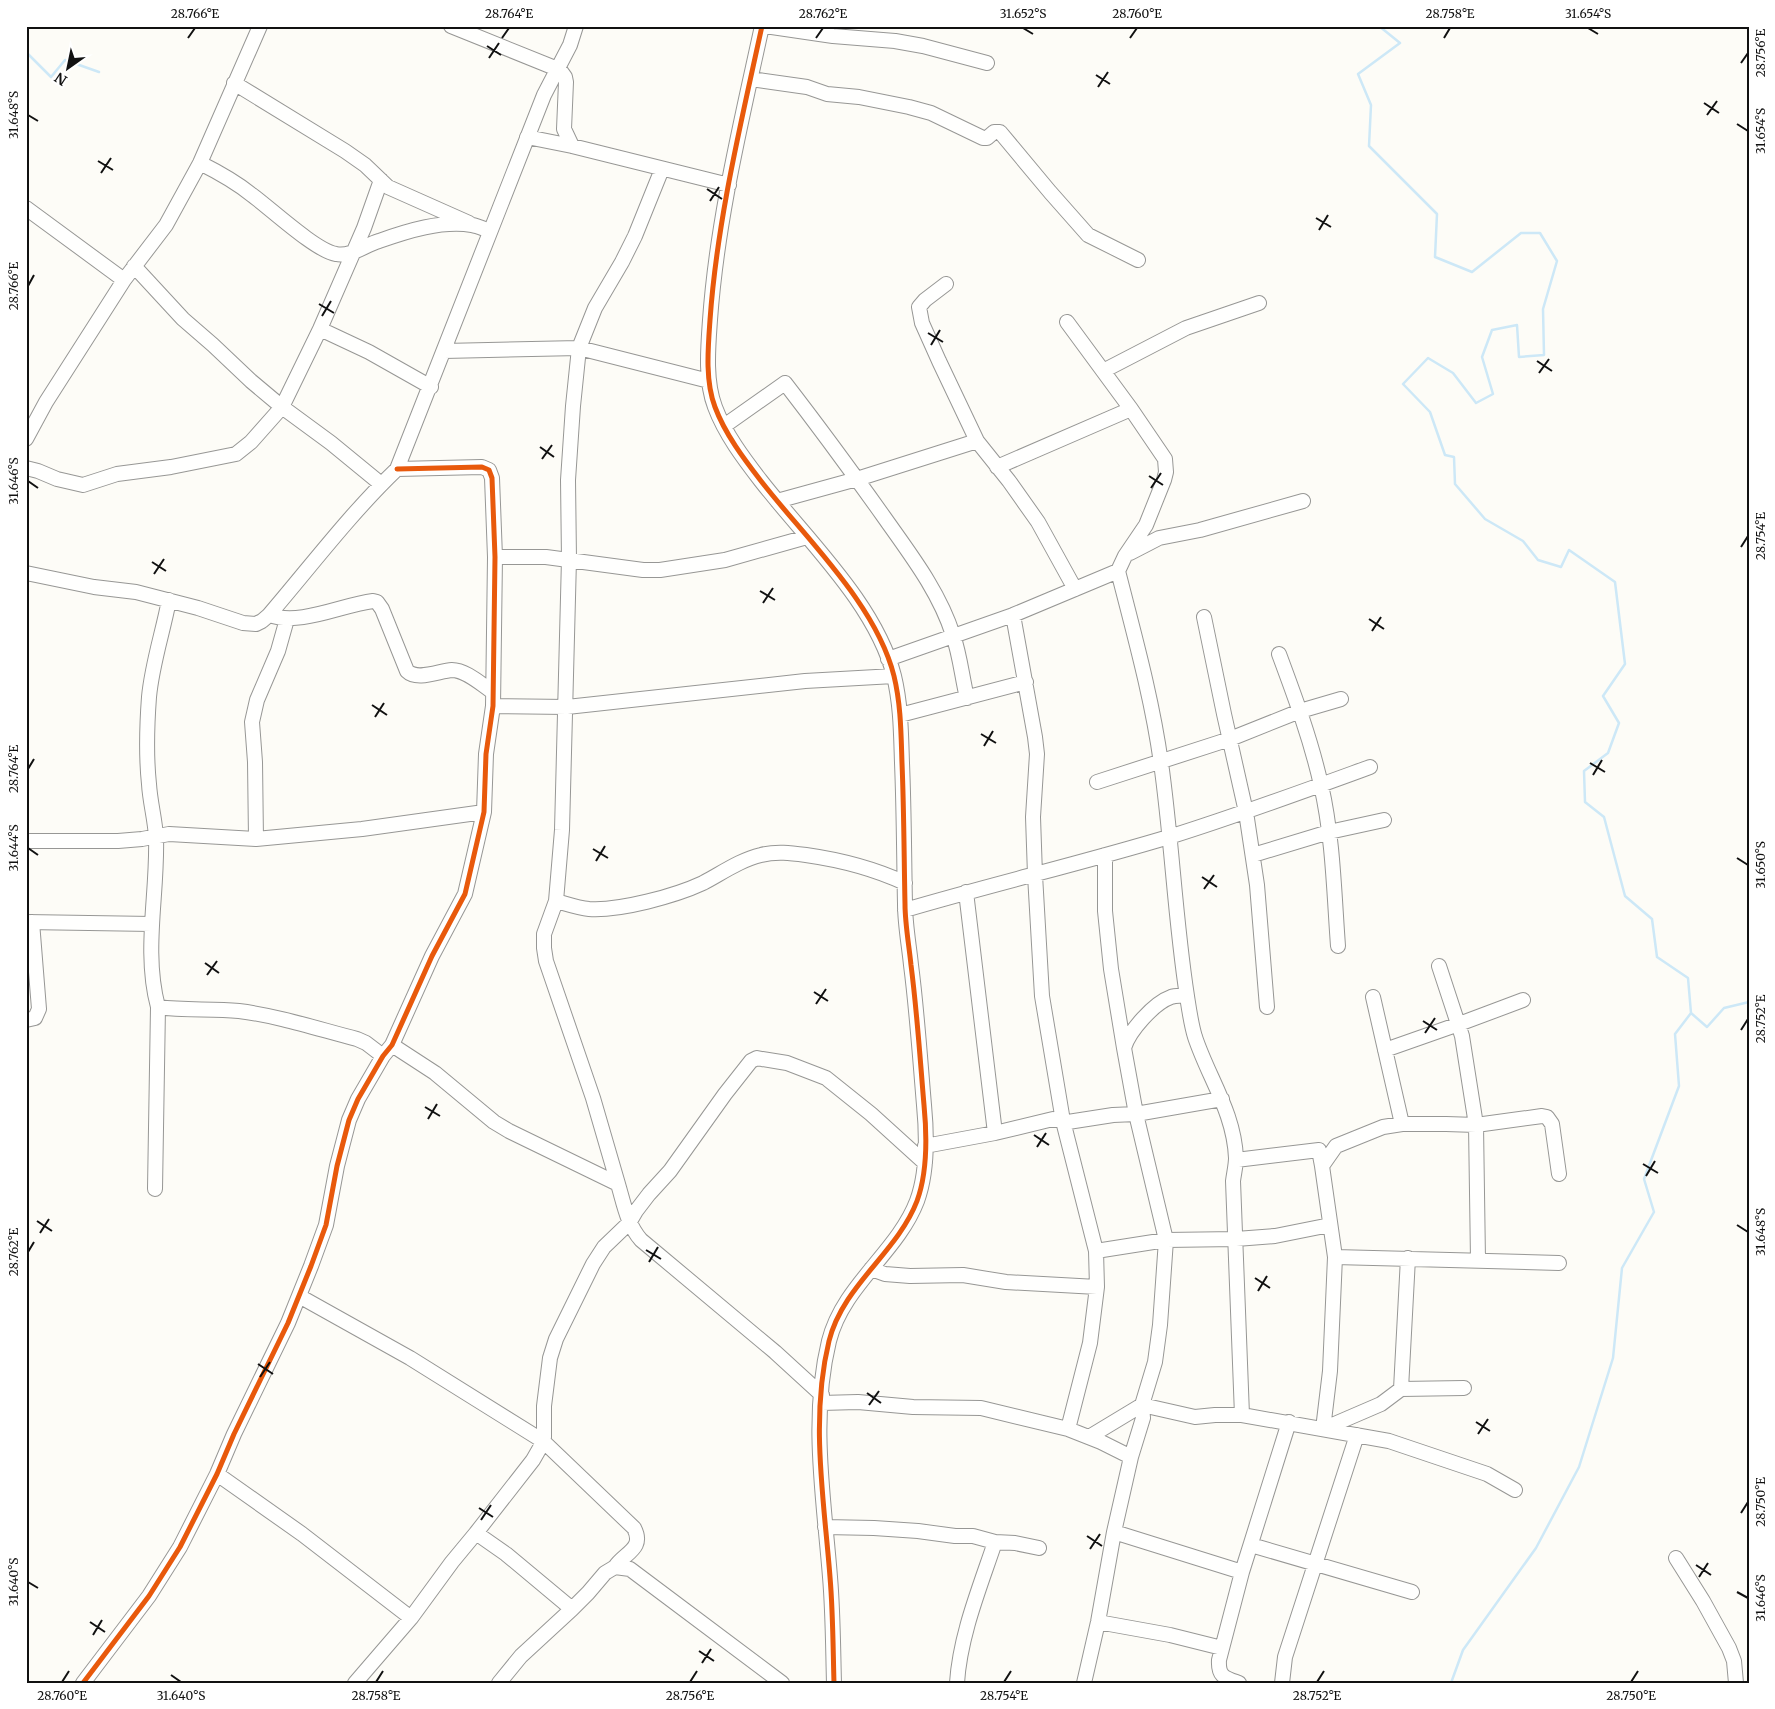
<svg xmlns="http://www.w3.org/2000/svg" width="1775" height="1709" viewBox="0 0 1775 1709" font-family="Merriweather,serif">
	<rect width="100%" height="100%" fill="#fdfcf7"/>
	<g fill="none" stroke-linecap="round" stroke-linejoin="round">
		<!-- stream -->
		<path stroke="#cde8f7" stroke-width="2.5" d="M1379 26 1400 43 1358 74 1371 105 1369 146 1437 214 1435 257 1472 272 1521 233H1540L1557 261 1543 309 1544 355 1519 357 1517 325 1492 330 1482 357 1493 394 1476 403 1453 373 1428 358 1403 384 1430 412 1445 455 1454 457 1455 484 1485 519 1523 541 1538 560 1561 567 1569 550 1615 582 1625 664 1603 696 1619 723 1608 753 1584 771 1585 802 1604 817 1625 896 1652 919 1657 957 1688 978 1691 1013 1707 1027 1724 1008 1749 1002
			M26 52 51 77 65 60 99 72
			M1451 1683 1463 1650 1536 1548 1579 1467 1613 1358 1622 1268 1654 1212 1644 1179 1679 1086 1675 1034 1691 1013"/>
		<defs>
			<path id="minor" d="M451 26 560 70 565 77 566 82 564 129 572 146
				M762 26C741 123 717 221 710 320 708 348 705 381 715 407 725 434 744 459 761 481 806 539 876 604 894 676 901 705 901 734 902 763 904 810 904 857 905 904 905 924 909 945 911 965 917 1011 920 1058 924 1105 927 1136 928 1171 917 1201 897 1253 843 1285 829 1341 810 1419 824 1499 830 1577 833 1612 833 1648 834 1683
				M765 26 833 36 895 41 923 46 987 63
				M751 79 807 87 827 94 859 97 909 107 931 113 983 138H987L994 132H1000L1050 192 1088 235 1138 260
				M234 83 345 151 365 165 388 187 469 223
				M527 137 572 146 729 185
				M200 163C218 172 236 182 252 195 270 208 316 251 336 254 351 257 365 245 379 241 407 231 442 220 472 225 478 226 484 229 490 231
				M26 208 124 280
				M134 266 183 319 213 345 251 381 282 407 331 443 381 484
				M946 284 925 300 919 307 922 323 939 361 977 441 1009 481 1038 522 1075 589
				M320 329 369 352 431 387
				M444 351 579 348 709 381
				M1103 371 1186 328 1259 303
				M724 426 785 383C819 427 852 472 884 517 910 554 939 591 953 635 960 655 962 677 967 698
				M26 439 46 402 124 280 166 225 200 163 260 26
				M997 467 1131 409
				M26 468 38 471 57 479 83 485 117 474 171 467 236 454 251 442 282 407 320 329 364 228 381 180
				M777 501 857 479 977 441
				M1130 553 1159 538 1200 530 1303 501
				M495 557H546L643 570H660L725 560 807 537
				M1118 571C1134 634 1152 698 1161 763 1172 841 1175 919 1187 996 1189 1009 1191 1024 1195 1037 1209 1079 1234 1112 1236 1158 1236 1165 1234 1173 1233 1181L1242 1415
				M26 573 94 587 136 592 198 608 243 623 256 624 262 621 269 615C311 566 350 514 397 469L544 95 570 45 576 26
				M169 600C163 632 152 664 149 697 147 724 146 756 149 784 150 802 155 819 156 837 158 893 143 951 158 1007 185 1011 212 1008 239 1011 279 1016 318 1029 357 1039L366 1043 383 1056
				M269 615C301 626 341 605 373 601L377 602 382 609 407 671C417 681 439 671 452 670 466 670 482 685 493 692
				M1013 615 1035 737 1037 754 1033 817 1035 875 1042 996 1063 1121 1096 1251 1097 1287 1090 1343 1068 1429
				M1204 617 1224 714 1246 812 1257 885 1267 1007
				M1279 654C1295 697 1311 740 1321 785 1333 837 1334 892 1338 946
				M888 659 1013 615 1118 571 1125 556 1146 525 1164 480 1166 472 1165 459 1131 409 1067 322
				M493 706 567 707 805 681 894 676
				M900 715 1026 682
				M1097 782 1230 739 1300 711 1341 699
				M256 839 255 762 252 722 257 700 278 651 287 619
				M26 841H118L142 839 169 834 256 839 362 829 484 812
				M1105 855V911L1111 969 1124 1048
				M1253 855 1329 832 1384 820
				M966 892 995 1133
				M556 901C567 904 578 908 589 909 620 911 675 896 703 883 722 873 740 860 761 855 776 851 791 853 806 855 841 860 873 868 905 883
				M905 910C993 884 1083 863 1172 836 1239 815 1304 791 1370 767
				M26 922 152 924
				M1439 966 1462 1036 1476 1125 1478 1260
				M1373 997 1402 1124
				M26 1020 35 1018 39 1009 32 922
				M392 1045 435 1073 494 1122 509 1131 618 1184C624 1204 627 1224 641 1240L775 1352 822 1395
				M1385 1050 1459 1024 1523 1000
				M925 1146 995 1133 1053 1119 1068 1122 1113 1115 1136 1114 1222 1099
				M1236 1160 1319 1150 1322 1166 1336 1146 1383 1127 1402 1124H1446L1476 1125 1542 1116 1547 1117 1552 1124 1559 1174
				M1322 1166 1335 1257 1330 1371 1323 1429 1381 1404 1401 1389 1464 1388
				M618 1184 593 1098 546 961 544 948V934L556 901 562 830 569 559 568 480 573 406 579 348 595 308 622 262 635 236 662 169
				M155 1189 158 1007
				M1096 1251 1166 1240 1236 1239 1275 1236 1330 1225
				M1335 1257 1559 1263
				M871 1269 885 1274 910 1276 963 1275 1006 1282 1097 1287
				M299 1296 410 1358 543 1441 634 1528C645 1549 624 1553 615 1567
				M1401 1389 1408 1258
				M821 1403 858 1402 913 1407 981 1408 1068 1429 1101 1442 1131 1457
				M1089 1437 1142 1405 1195 1417 1215 1415H1242L1389 1441 1487 1474 1515 1490
				M217 1474 302 1534 411 1618
				M825 1527 874 1528 918 1531 955 1536H973L995 1542 1015 1543 1039 1548
				M1114 1532 1242 1572
				M476 1533 533 1460 541 1446 544 1437V1406L550 1358 556 1339 593 1264 604 1247 629 1223 636 1211 649 1194 670 1171 725 1094 751 1061 757 1058 762 1059 787 1063 826 1078 871 1114 925 1163
				M1251 1545 1412 1592
				M1676 1558 1703 1601 1729 1648 1734 1661 1736 1683
				M1098 1622 1170 1635 1222 1648
				M83 1683 149 1596 180 1547 217 1474 234 1434 288 1323 311 1266 326 1225 337 1166 349 1120 358 1099 383 1056 392 1045 432 956 465 894 484 812 486 754 493 706 495 557 492 478 489 470 482 467 397 469
				M355 1683 411 1618 452 1562 476 1533 506 1554 572 1609 588 1593 605 1573 615 1567 630 1569 782 1683
				M499 1683 521 1656 572 1609
				M957 1683C960 1635 980 1587 995 1542
				M1084 1683 1098 1622 1114 1532 1131 1457 1143 1418 1142 1405 1155 1362 1160 1325 1166 1240 1136 1114 1124 1048C1129 1031 1154 1003 1171 997 1176 995 1181 996 1187 996
				M1239 1683C1225 1678 1218 1677 1219 1660L1242 1572 1289 1422
				M1282 1683 1285 1657 1357 1435"/>
		</defs>
		<!-- minor casing -->
		<use href="#minor" stroke="#979795" stroke-width="16"/>
		<!-- minor -->
		<use href="#minor" stroke="#fffffe" stroke-width="14"/>
		<defs>
			<path id="cycleway" d="M762 26C741 123 717 221 710 320 708 348 705 381 715 407 725 434 744 459 761 481 806 539 876 604 894 676 901 705 901 734 902 763 904 810 904 857 905 904 905 924 909 945 911 965 917 1011 920 1058 924 1105 927 1136 928 1171 917 1201 897 1253 843 1285 829 1341 810 1419 824 1499 830 1577 833 1612 833 1648 834 1683
				M83 1683 149 1596 180 1547 217 1474 234 1434 288 1323 311 1266 326 1225 337 1166 349 1120 358 1099 383 1056 392 1045 432 956 465 894 484 812 486 754 493 706 495 557 492 478 489 470 482 467 397 469"/>
		</defs>
		<!-- cycleway casing -->
		<use href="#cycleway" stroke="#fff" stroke-width="8"/>
		<!-- cycleway -->
		<use href="#cycleway" stroke="#e8590c" stroke-width="5"/>
	</g>
	<!-- ticks -->
	<path fill="none" stroke="#111" stroke-width="2" d="M1023 28 1033 34M1588 28 1598 34M188 38 195 28M502 38 509 28M816 38 823 28M1130 38 1137 28M1444 38 1450 28M487 46 501 55M489 58 499 43M1741 63 1748 53M1096 75 1110 84M1098 87 1108 72M1704 103 1719 113M28 115 38 121M1707 115 1717 101M1737 124 1748 131M98 161 113 170M101 173 111 158M707 189 722 199M710 201 719 187M1316 218 1331 227M1319 230 1328 215M28 286 34 275M319 304 334 313M322 316 331 301M928 333 943 342M931 345 940 330M1537 361 1552 371M1539 373 1549 359M540 447 554 457M542 459 552 445M1149 476 1163 485M28 481 38 488M1151 488 1161 473M1741 547 1748 536M152 562 166 571M154 574 164 559M760 591 775 600M763 603 773 588M1369 619 1384 629M1372 631 1381 617M372 705 387 715M375 717 384 703M981 734 996 743M984 746 993 731M1590 763 1605 772M28 769 34 759M1593 775 1602 760M28 848 38 855M593 849 608 858M1737 858 1748 865M596 861 605 846M1202 877 1217 887M1204 889 1214 875M205 963 219 973M207 975 217 961M814 992 828 1001M816 1004 826 989M1423 1021 1437 1030M1741 1030 1748 1019M1425 1033 1435 1018M425 1107 440 1116M428 1119 437 1104M1034 1135 1049 1145M1037 1147 1046 1133M1643 1164 1658 1173M1646 1176 1655 1161M37 1221 52 1231M1737 1225 1748 1232M40 1233 49 1219M646 1250 661 1259M28 1252 34 1242M649 1262 658 1247M1255 1278 1270 1288M1258 1291 1267 1276M258 1364 273 1374M260 1377 270 1362M867 1393 881 1403M869 1405 879 1391M1476 1422 1490 1431M1478 1434 1488 1419M479 1508 493 1517M1741 1513 1748 1502M481 1520 491 1505M1087 1536 1102 1546M1090 1549 1100 1534M1696 1565 1711 1575M1699 1577 1708 1563M28 1582 38 1588M1737 1592 1748 1598M90 1622 105 1632M93 1635 102 1620M699 1651 714 1661M702 1663 711 1649M171 1675 181 1682M62 1682 69 1671M376 1682 383 1671M690 1682 697 1671M1004 1682 1011 1671M1317 1682 1324 1671M1631 1682 1638 1671"/>
	<!-- border -->
	<rect width="1775" height="1709" fill="none" stroke="#ffffff" stroke-width="55"/>
	<!-- north arrow -->
	<g transform="translate(68 68) rotate(213)" stroke="#ffffff" stroke-width="4" paint-order="stroke">
	<path d="M0-4L9 19L0 12L-9 19Z" fill="#111111"/>
	<text y="-8" font-size="14" font-weight="bold" text-anchor="middle" fill="#111111">N</text>
	</g>
	<rect x="28" y="28" width="1720" height="1654" fill="none" stroke="#111" stroke-width="2"/>
	<g font-size="12" text-anchor="middle" fill="#111">
		<text x="195" y="18">28.766°E</text>
		<text x="509" y="18">28.764°E</text>
		<text x="823" y="18">28.762°E</text>
		<text x="1023" y="18">31.652°S</text>
		<text x="1137" y="18">28.760°E</text>
		<text x="1450" y="18">28.758°E</text>
		<text x="1588" y="18">31.654°S</text>
		<text transform="translate(1761 53) rotate(-90)" y="4">28.756°E</text>
		<text transform="translate(14 115) rotate(-90)" y="4">31.648°S</text>
		<text transform="translate(1761 131) rotate(-90)" y="4">31.654°S</text>
		<text transform="translate(14 286) rotate(-90)" y="4">28.766°E</text>
		<text transform="translate(14 481) rotate(-90)" y="4">31.646°S</text>
		<text transform="translate(1761 536) rotate(-90)" y="4">28.754°E</text>
		<text transform="translate(14 769) rotate(-90)" y="4">28.764°E</text>
		<text transform="translate(14 848) rotate(-90)" y="4">31.644°S</text>
		<text transform="translate(1761 865) rotate(-90)" y="4">31.650°S</text>
		<text transform="translate(1761 1019) rotate(-90)" y="4">28.752°E</text>
		<text transform="translate(1761 1232) rotate(-90)" y="4">31.648°S</text>
		<text transform="translate(14 1252) rotate(-90)" y="4">28.762°E</text>
		<text transform="translate(1761 1502) rotate(-90)" y="4">28.750°E</text>
		<text transform="translate(14 1582) rotate(-90)" y="4">31.640°S</text>
		<text transform="translate(1761 1598) rotate(-90)" y="4">31.646°S</text>
		<text x="62" y="1700">28.760°E</text>
		<text x="181" y="1700">31.640°S</text>
		<text x="376" y="1700">28.758°E</text>
		<text x="690" y="1700">28.756°E</text>
		<text x="1004" y="1700">28.754°E</text>
		<text x="1317" y="1700">28.752°E</text>
		<text x="1631" y="1700">28.750°E</text>
	</g>
</svg>
